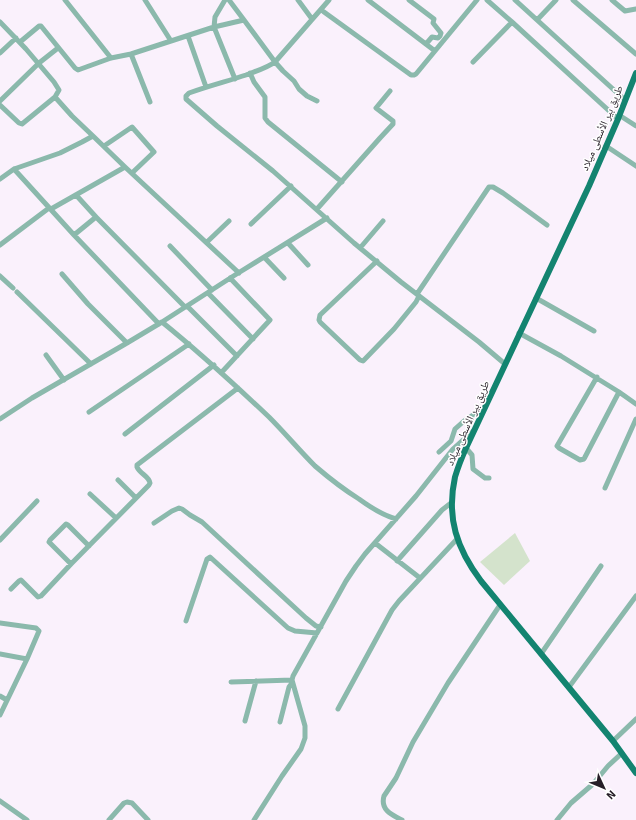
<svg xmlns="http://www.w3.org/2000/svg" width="636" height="820" viewBox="0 0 636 820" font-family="Signika,'Noto Naskh Arabic',sans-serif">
	<rect width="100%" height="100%" fill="#faf1fc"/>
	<!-- green -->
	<path fill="#d4e3cc" d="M515 533 530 561 504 585 480 562Z"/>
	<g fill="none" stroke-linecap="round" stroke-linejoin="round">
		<!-- minor -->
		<path stroke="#8bb9ac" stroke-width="5" d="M65 0 111 58
			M145 0 171 41
			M225 0 215 17 214 27 235 79
			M229 0 244 20
			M298 0 312 19
			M329 0 275 62C267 68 256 71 246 75 228 81 208 86 189 93L186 96V99L217 126 273 171 354 243 401 282 479 342 505 364
			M368 0 435 51
			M409 0 434 19 433 23 441 33 440 36 438 38 432 37 426 44
			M487 0 512 22 618 119
			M515 0 625 100
			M573 0 636 54
			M612 0 619 6 625 11 636 9
			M324 12 411 75H414L416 74 477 0
			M537 20 556 0
			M0 22 26 49 54 82 59 90 55 97 72 116 93 136
			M188 36 206 87
			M20 42 38 27 39 26H41L75 68 78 70 111 58 131 54 214 27 244 20 275 62 283 71 294 81 299 89 307 96 317 101
			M0 53 16 38
			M131 54 150 102
			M473 62 512 22
			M250 73 254 82 265 97V118L268 122 342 182
			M0 101 39 63 58 48
			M0 105 19 123 22 124 55 97
			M619 115 636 126
			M104 146 132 127 154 152 132 173
			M606 146 636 166
			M14 169 74 235 159 324
			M0 179 14 169 60 153 82 142 93 136 125 167 239 273
			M76 195 96 217
			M51 209 125 167
			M317 209 380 138 393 124V121L376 108 390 91
			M251 224 291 186
			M74 235 96 217 185 307
			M207 242 229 221
			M288 243 308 265
			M0 245 49 208
			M170 246 212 290
			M360 248 383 221
			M264 257 284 278
			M377 261 320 315 319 320 320 322 360 360 363 361 365 359 394 329 416 302 419 296
			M62 274 88 304 127 343
			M0 276 13 288
			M17 292 91 364
			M208 293 253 339
			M417 294 489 187H493L503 193 547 225
			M536 298 594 331
			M187 306 237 356
			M162 322C199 352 234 384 269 417 285 433 299 450 315 466 329 478 343 489 359 499 370 507 382 515 396 519
			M519 333 561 356 619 392 585 457 584 459 580 460 559 448 557 446 597 377
			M46 355 64 380
			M221 373 270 320 230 278
			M619 392 636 404
			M89 412 189 344
			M0 419 32 398 127 343 162 322 235 275 327 218
			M125 434 214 365
			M466 448 472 455 473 469 485 478H489
			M439 452 451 441 455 429 464 421 485 407
			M118 480 136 498
			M605 488 636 419
			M90 494 116 518
			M154 523 172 511 179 508 182 509 190 515 202 522 306 618 316 626 321 627
			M0 540 37 501
			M375 543 420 578
			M397 561 442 510 451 503
			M71 564 49 542 50 540 66 524 68 525 89 546
			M11 589 19 581 21 580 38 597 41 596 71 564 149 485 150 483C149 476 140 474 137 467V465L238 388
			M186 621 207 559 210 557 288 628 295 631 317 633
			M0 654 27 659
			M541 654 601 566
			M231 682 292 680
			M569 687 636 596
			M0 696 7 700
			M338 709 392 610 399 601 457 539
			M0 715 27 659 39 631 36 628 0 623
			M245 721 256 681
			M280 722 289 687 292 683
			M613 741 636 719
			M0 801 27 820
			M109 820 124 803 127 802 132 803 148 820
			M254 820 282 776 301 749 305 738V726L292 680 293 676 346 581 356 566 365 554 416 496 453 449 473 431
			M402 820C392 815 380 810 384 796L396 778 413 742 448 683 500 605
			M557 820 571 803 593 784 608 766 622 753"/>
		<!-- major -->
		<path stroke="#138470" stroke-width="6" d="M636 73 618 119 589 186 466 448C462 457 458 467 455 477 446 518 457 549 481 581L613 741 636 773"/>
	</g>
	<g text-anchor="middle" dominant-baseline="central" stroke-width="3" stroke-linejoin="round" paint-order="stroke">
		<!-- street labels -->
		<g font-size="11" fill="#261e27" stroke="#fff">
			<text transform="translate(602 128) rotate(-67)">طريق بير الأسطى ميلاد</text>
			<text transform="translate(468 423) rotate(-66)">طريق بير الأسطى ميلاد</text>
		</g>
	</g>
	<!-- north arrow -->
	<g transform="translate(604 788) rotate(134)" stroke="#ffffff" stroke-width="3" paint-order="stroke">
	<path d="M0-3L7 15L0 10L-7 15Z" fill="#261e27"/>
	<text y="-6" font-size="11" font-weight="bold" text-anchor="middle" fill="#261e27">N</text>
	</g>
</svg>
